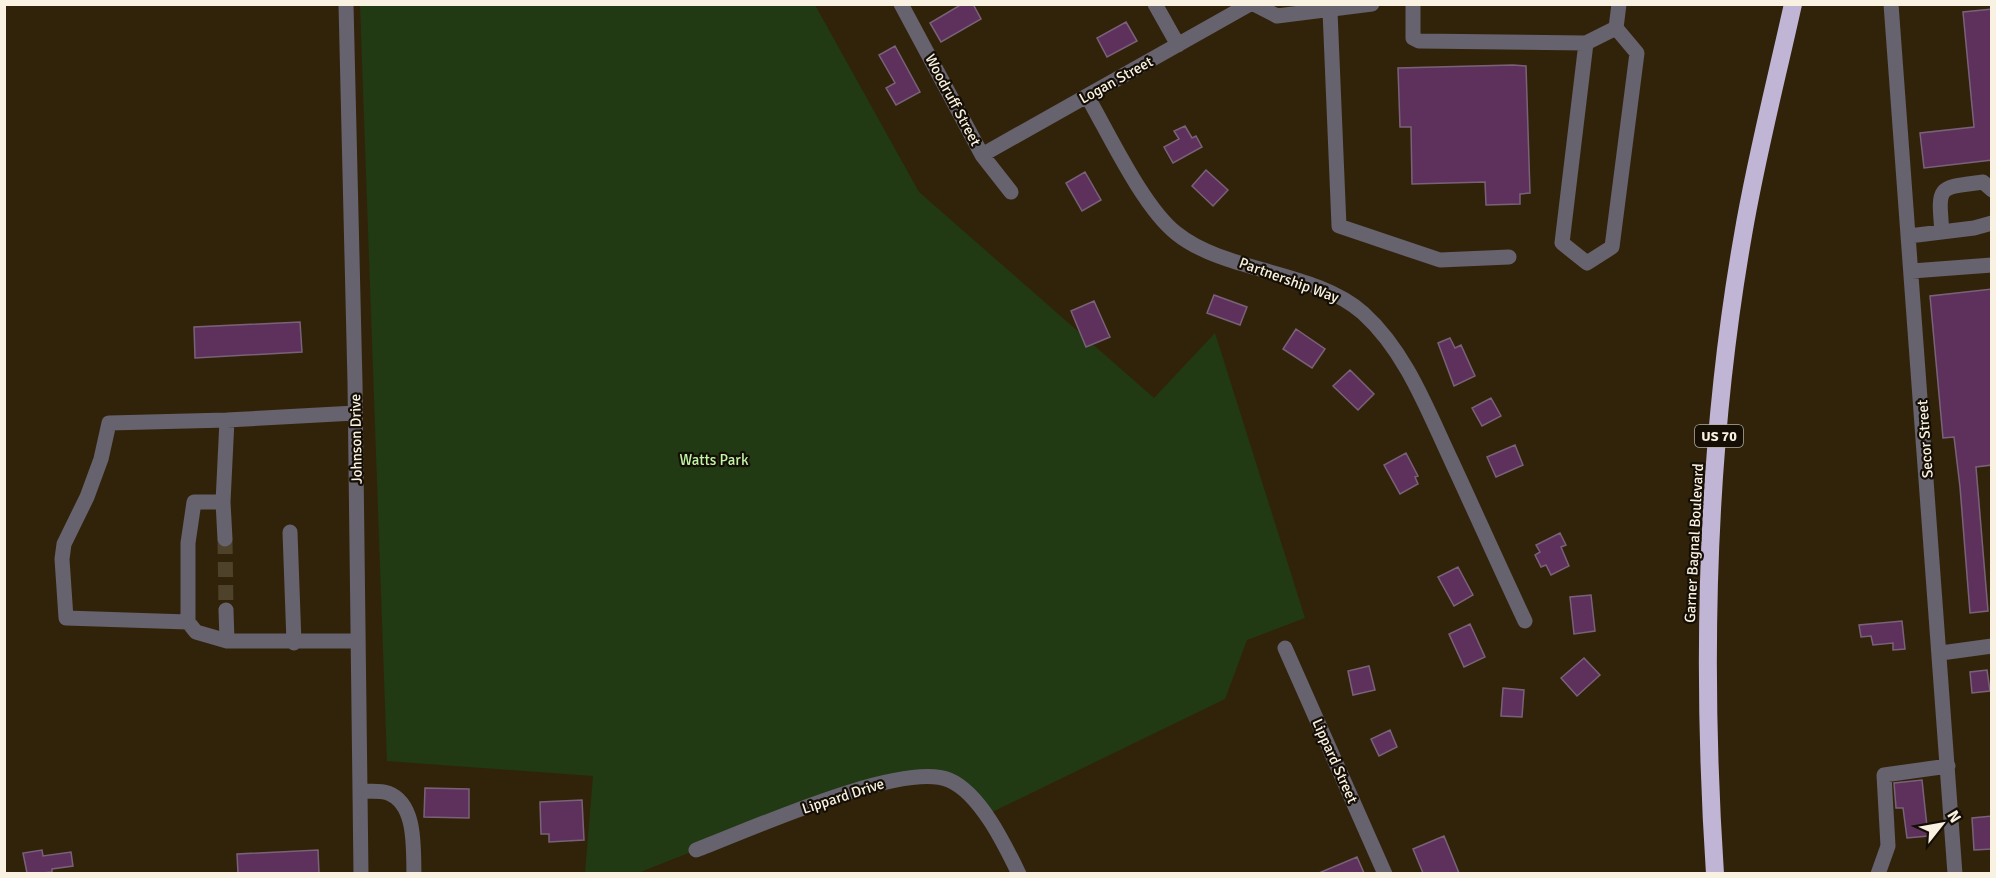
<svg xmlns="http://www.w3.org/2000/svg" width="1996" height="878" viewBox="0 0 1996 878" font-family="Signika,sans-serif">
	<rect width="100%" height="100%" fill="#31230a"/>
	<!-- green -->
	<path fill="#213a13" d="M360 5H815L919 192 1154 398 1215 333 1305 618 1247 640 1225 699 986 815 949 780 903 778 696 850 638 873H585L593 776 387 761Z"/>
	<!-- building -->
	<path fill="#5e315d" stroke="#796278" stroke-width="1.5" d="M962 4H973L981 19 941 42 930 23Z
		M1992 9V160L1924 168 1920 133 1974 127 1963 12Z
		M1126 22 1137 41 1107 57 1097 38Z
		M895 46 920 92 896 105 886 88 895 83 879 55Z
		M1513 65 1526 66 1530 193 1520 194V204L1486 205 1485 182 1412 184 1411 127H1400L1398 68Z
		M1185 126 1192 138 1196 136 1202 147 1173 163 1164 147 1179 139 1174 131Z
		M1206 170 1228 190 1213 206 1192 186Z
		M1085 172 1101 200 1082 211 1066 183Z
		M1992 289V465L1976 467 1988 611 1970 613 1960 487 1954 437 1943 438 1930 296Z
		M1214 295 1247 307 1240 325 1207 313Z
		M1094 301 1110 337 1086 347 1071 311Z
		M300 322 302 352 195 358 194 327Z
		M1296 329 1325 349 1312 368 1283 349Z
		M1450 338 1455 348 1461 345 1475 376 1454 386 1438 343Z
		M1350 370 1374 394 1358 410 1333 386Z
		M1491 398 1501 416 1482 426 1472 408Z
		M1515 445 1523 465 1496 477 1487 457Z
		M1406 453 1418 476 1415 477 1418 484 1400 494 1384 465Z
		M1560 533 1566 545 1561 547 1569 566 1551 575 1546 565 1541 567 1535 555 1540 552 1536 545Z
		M1458 567 1473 595 1454 606 1438 577Z
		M1591 595 1595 631 1574 634 1570 597Z
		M1902 621 1905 649 1893 650V643L1873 645 1871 636 1861 637 1859 625Z
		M1470 624 1485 657 1464 667 1449 634Z
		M1584 658 1600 675 1577 696 1561 678Z
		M1369 666 1375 690 1353 695 1348 671Z
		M1987 670 1990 691 1972 693 1970 672Z
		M1503 688 1524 690 1522 717 1501 716Z
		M1390 730 1397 747 1379 756 1371 739Z
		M1922 780 1928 836 1907 838 1903 808H1896L1894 783Z
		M425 788 469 789V818L424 817Z
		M582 800 584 840 549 842V834H541L540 802Z
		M1992 816V849L1974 850 1972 818Z
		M1444 836 1459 873H1423L1413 849Z
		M42 850 43 856 71 852 73 866 52 869V872L42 873H27L23 853Z
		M318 850 319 873H238L237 854Z
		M1357 857 1364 873H1319Z"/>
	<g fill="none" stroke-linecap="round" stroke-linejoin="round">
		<!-- minor-tunnel -->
		<path stroke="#4f422a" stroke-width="15" stroke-dasharray="15 8" stroke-linecap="butt" d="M225 539 226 610"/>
		<!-- minor -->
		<path stroke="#66626e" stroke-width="15" d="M346 4 355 383 361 874
			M901 4 982 155 1011 192
			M1155 4 1178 45
			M1254 4 1277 16 1372 4
			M1413 4V38L1419 41 1586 43
			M1891 4 1955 874
			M1330 11 1339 226 1440 260 1509 257
			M1616 28 1586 43 1562 243 1587 263 1612 247 1637 53 1616 28 1619 4
			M1087 96C1109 134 1143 207 1176 233 1225 273 1315 270 1363 313 1406 352 1427 409 1451 460 1476 514 1500 568 1525 621
			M982 155 1250 4
			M1942 232C1938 185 1937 188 1983 182L1992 190
			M1909 236 1974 228 1992 223
			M1912 271 1992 265
			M227 420 109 423 101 459 87 497 64 544 62 559 66 618 188 622 196 632 227 641
			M290 532 294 643
			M225 539 223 502 227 420 355 413
			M226 610 227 641H358
			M188 622V543L194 502H223
			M1285 648 1385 874
			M1941 653 1992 646
			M360 791C369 792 379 790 388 793 417 804 413 849 414 874
			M696 850C747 831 902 760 949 780 980 793 1005 845 1019 874
			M1878 874 1888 846 1884 775 1948 766"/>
		<!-- highway -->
		<path stroke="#c0b5d4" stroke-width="18" d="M1715 874C1701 661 1706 445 1743 235 1756 158 1776 81 1793 4"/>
	</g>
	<g text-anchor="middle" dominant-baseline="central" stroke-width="4.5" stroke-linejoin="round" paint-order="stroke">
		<!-- shield labels -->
		<rect fill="#140e05" stroke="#b4ada0" stroke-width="1.5" x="1695" y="425" width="48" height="22" rx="4.5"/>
		<g font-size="14" font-weight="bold" fill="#f9f1e2">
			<text x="1719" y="436">US 70</text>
		</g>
		<!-- street labels -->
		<g font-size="15" fill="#f9f1e2" stroke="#140e05">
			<text transform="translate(1116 80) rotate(-29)">Logan Street</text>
			<text transform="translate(953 100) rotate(62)">Woodruff Street</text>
			<text transform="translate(1289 280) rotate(20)">Partnership Way</text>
			<text transform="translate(356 439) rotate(-91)">Johnson Drive</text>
			<text transform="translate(1925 439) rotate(-94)">Secor Street</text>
			<text transform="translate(1694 543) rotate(-87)">Garner Bagnal Boulevard</text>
			<text transform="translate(1335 761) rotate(66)">Lippard Street</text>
			<text transform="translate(843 796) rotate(-18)">Lippard Drive</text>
		</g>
		<!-- park labels -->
		<g font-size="15" fill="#c0f6a5" stroke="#140e05">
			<text x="714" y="460">Watts Park</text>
		</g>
	</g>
	<!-- border -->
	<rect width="1996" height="878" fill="none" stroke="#f9f1e2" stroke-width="12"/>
	<!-- north arrow -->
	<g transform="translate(1942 824) rotate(59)" stroke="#140e05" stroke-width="4.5" paint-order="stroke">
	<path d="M0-4.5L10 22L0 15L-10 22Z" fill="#f9f1e2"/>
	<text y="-9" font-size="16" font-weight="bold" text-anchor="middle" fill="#f9f1e2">N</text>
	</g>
</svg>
